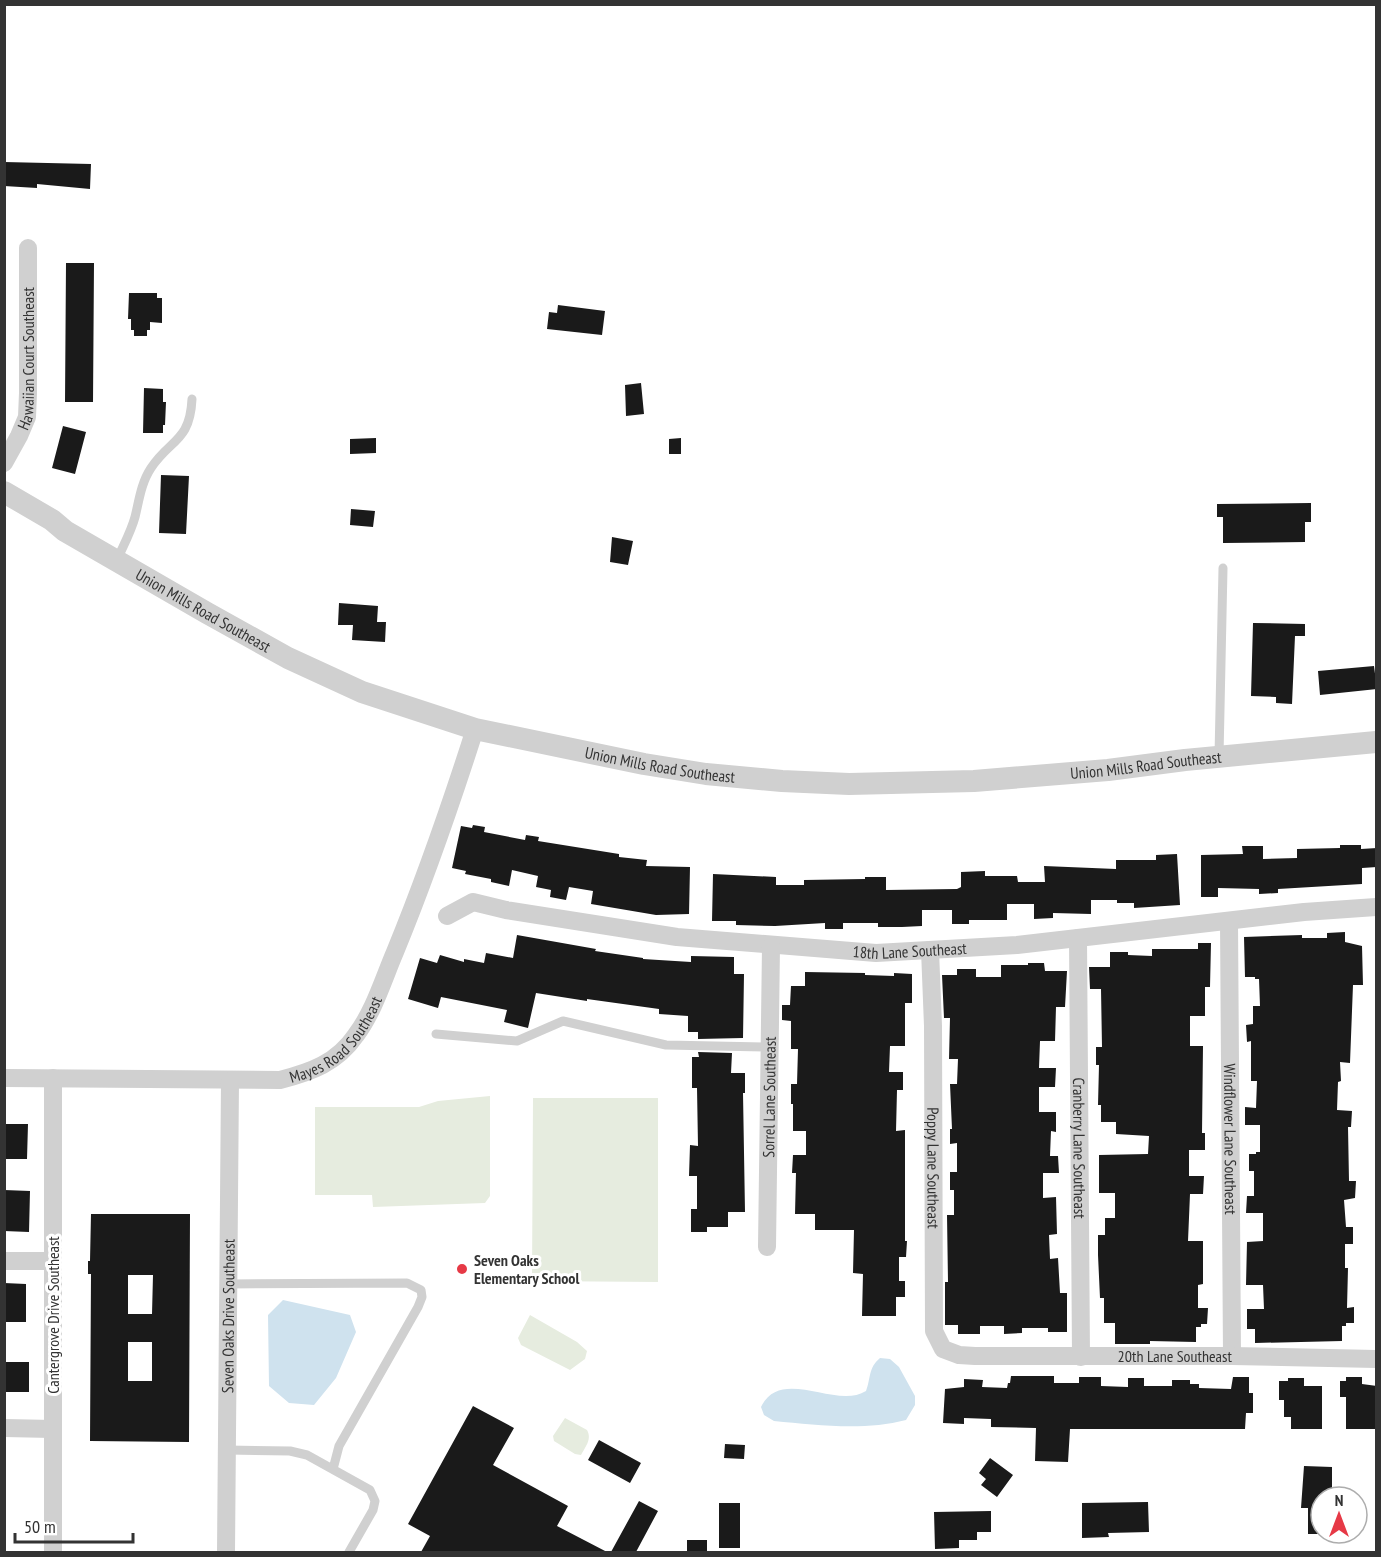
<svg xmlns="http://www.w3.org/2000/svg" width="1381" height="1557" viewBox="0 0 1381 1557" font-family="'PT Sans Narrow',sans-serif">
	<rect width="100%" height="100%" fill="#fff"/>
	<!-- green -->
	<path fill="#e6ecdf" d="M490 1096V1196L485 1203 373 1207 372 1195H315V1107H419L438 1101Z
		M533 1098H658V1282L532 1281Z
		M530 1315 577 1342 587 1351 585 1359 570 1370 521 1345 518 1338Z
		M565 1418 587 1430C592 1439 586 1446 581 1455L575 1454 554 1441 553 1436Z"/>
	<!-- water -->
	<path fill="#cfe2ee" d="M283 1300 350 1315 356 1332 336 1378 314 1405 289 1403 269 1386 268 1315Z
		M880 1358 890 1359 899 1367 915 1396V1405L906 1420C864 1431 817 1425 774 1421L764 1415 761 1407C781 1366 836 1410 866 1391 871 1378 868 1368 880 1358Z"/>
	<!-- building -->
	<path fill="#1a1a1a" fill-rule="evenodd" d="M4 162 91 164 90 189 37 184V188L4 186Z
		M66 263H94L93 402H65Z
		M129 293H157V298H162V323L150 322V330H147V336H134V330H131V319H128Z
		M558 305 605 311 602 335 547 329 549 312 557 313Z
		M641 383 644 414 626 416 625 385Z
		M144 388 163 389V402H166L165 425H163V433H143Z
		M63 426 86 432 75 474 52 468Z
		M376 438V453L350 454V439Z
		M681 438V454H669V439Z
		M161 475 189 476 186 534 159 533Z
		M1311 503V522H1305V542L1223 543V517H1217V504Z
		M351 509 375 511 373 527 350 525Z
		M612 537 633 541 628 565 610 562Z
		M339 603 378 606 377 622H386L385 642 352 640 353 625H338Z
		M1253 623 1305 624V636H1295L1292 704 1276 703V697L1251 696Z
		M1374 666 1377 689 1320 695 1318 671Z
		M473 825 485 827 484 832 525 840 526 835 539 837 538 841 619 854V857L647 860 646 866 690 867 689 914 656 915 591 904 593 891 569 887 566 900 550 897 551 890 536 887 538 876 512 870 509 886 491 882V879L465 874 466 871 452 868 461 826 472 828Z
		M1340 845H1361V849L1377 848V867L1362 868V884L1278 889V893L1259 894V889L1218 888V897H1201V855L1243 854 1242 846H1263V859L1297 858V849L1340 848Z
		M1177 854 1180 905 1134 908V903H1117V900H1091V914L1053 913V918L1034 919V904H1007V920H969V924H952V910H922V926L902 927H878V923H843V929H825V923L775 926 736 925V921H712L713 874 776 877V885H804V880L865 879V877H886V890L957 889 961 887V872L985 871V876H1017L1018 882H1045L1044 866 1116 869V860H1156V855Z
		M1345 932V942L1362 946 1363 985H1353L1350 1063 1340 1062 1341 1081 1338 1082 1337 1110 1352 1111 1351 1127H1348L1349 1181H1356L1355 1198 1344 1200 1346 1227H1353V1244H1345V1268H1348L1347 1308 1354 1307V1323H1346V1326H1342V1341L1255 1343V1329H1247V1309H1264L1263 1285H1246L1247 1242 1263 1241V1213H1246L1247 1196H1254V1171H1249V1154H1256V1152H1260V1125H1245V1107L1256 1108 1257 1081H1251V1041L1247 1042 1246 1025 1253 1024V1006H1260L1259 979H1255V977H1245L1244 937 1302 935V938H1327V933Z
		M517 935 596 949 595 951 643 958V959L691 962V956L734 957V974H744L743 1038 698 1039V1032H688V1016L659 1014V1009L587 999V1001L536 993 528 1028 504 1022 507 1010 441 997 438 1008 408 999 420 958 437 963 440 955 464 962V959L484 963 486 953 513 958Z
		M1198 943H1211L1210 987H1205V1016H1190V1046H1203L1202 1133H1205V1150H1189V1176H1204L1203 1194H1190L1188 1241H1203V1284L1198 1285V1308H1208L1207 1324H1201V1327H1196V1342L1150 1341V1344H1115V1323H1104V1298H1100L1098 1255V1235H1105V1218H1115V1193H1099V1155L1148 1154 1149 1136 1116 1134V1122H1101V1105H1098L1099 1065H1096V1047H1102L1101 989H1090L1089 967H1110V952H1128V955L1152 956V949H1198Z
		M1028 963H1044L1045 971H1067L1065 1007H1056L1055 1041H1040L1039 1068H1056L1055 1087H1039V1112H1056V1132L1051 1131 1050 1156H1058L1059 1173H1043V1198L1056 1197 1057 1234 1049 1235 1050 1259 1058 1258 1060 1293H1067V1332H1048V1328H1022V1333L1004 1334V1326H980V1334H958V1325H945V1282H948L947 1215H954V1190H950V1172H957V1143L950 1144V1129H952L950 1084H957L958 1059H949L950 1018H944L942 975H957V969H976V977H1001V965H1028Z
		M805 972 865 973V975L894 976V973L912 974V1003H905V1046H890L889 1072H903V1090H897L896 1131 905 1130V1241H907L906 1257H899V1281H905V1297H896V1316H862L863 1274 853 1273 854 1230H815V1214H795L796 1173H792L793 1155H806V1131H793V1104H791V1084H797L798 1049H791V1021L782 1020V1005H790L791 986H805Z
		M698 1052 732 1053 731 1073H745V1093H743L745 1212H728V1227H707V1232H691V1209H697V1176H689L690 1145 698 1146 697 1088H692V1057H699Z
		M4 1124H28L27 1159H4Z
		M4 1190 30 1191 29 1232 4 1231Z
		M91 1214H190L189 1442 90 1441 91 1274H88V1261H90ZM128 1275H153L152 1314H128ZM128 1342H152V1381H128Z
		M4 1283 26 1284V1322H4Z
		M4 1362H29V1392H4Z
		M1011 1376H1054V1383H1079V1377H1101V1386L1128 1387V1378H1144V1386H1172V1380H1190V1384H1199V1388L1231 1389 1233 1377H1249V1393H1253V1413H1246L1245 1429H1070L1068 1462 1035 1461 1036 1428 991 1427V1419L964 1418V1424L943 1423 945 1389 964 1387V1379L983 1380 982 1387 1007 1388 1008 1383H1010Z
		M1346 1377H1362V1384L1377 1386 1376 1429H1346V1397H1340V1381H1346Z
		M1288 1378H1304V1386H1322V1429H1291V1417H1284V1400H1279V1381H1288Z
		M473 1406 514 1428 493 1465 568 1506 557 1526 607 1552H421L430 1536 408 1524Z
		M599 1440 641 1463 630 1483 588 1460Z
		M725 1444 745 1445 744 1459 724 1458Z
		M990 1458 1013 1475 997 1497 981 1485 986 1479 979 1473Z
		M1304 1466 1332 1467V1497H1321V1534H1308V1508H1301Z
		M639 1501 658 1511 636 1552H611Z
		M1148 1502 1149 1532 1108 1533 1109 1537 1082 1538V1503Z
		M719 1503H740V1548H719Z
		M991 1511V1532H977V1540H959V1548L935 1549 934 1512Z
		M687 1540H707V1552H687Z"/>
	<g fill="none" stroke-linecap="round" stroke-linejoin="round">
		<!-- service -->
		<path stroke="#d0d0d0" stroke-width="9" d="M117 560C123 546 131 532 135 517 139 501 141 483 151 468 170 439 190 442 192 399
			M1219 756 1223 568
			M436 1034 517 1041 563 1021 666 1045 770 1047
			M228 1284 407 1283 421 1290 422 1297 418 1307 339 1446 333 1469
			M227 1450 290 1451 307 1455 370 1490 375 1501 373 1510 349 1552"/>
		<!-- minor -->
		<g stroke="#d0d0d0" stroke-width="18">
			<path id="s1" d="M4 463 19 436 27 417 28 393V248"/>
			<path id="s2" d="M447 916 473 902 506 910 677 937 876 953 1017 945 1304 912 1376 907"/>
			<path id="s3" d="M1229 921 1232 1356"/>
			<path id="s4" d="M1078 938 1081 1357"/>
			<path id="s5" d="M930 950 933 1026 934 1331 943 1349 959 1355 975 1356H1232L1376 1359"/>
			<path id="s6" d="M4 1078 280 1080C311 1072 337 1063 356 1035 374 1011 383 980 395 952 425 879 451 804 475 729"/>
			<path id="s7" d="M767 1247 771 946"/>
			<path d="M4 1261H53"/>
			<path d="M4 1428 53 1429"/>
			<path d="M53 1552V1078"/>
			<path id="s8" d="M226 1552 230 1081"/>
		</g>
		<!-- tertiary -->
		<path stroke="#d0d0d0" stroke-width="22" id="s9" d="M4 492 52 520 65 531 207 613 288 658 362 692 475 729 644 764 706 774 782 781 849 784 974 781 1108 770 1185 760 1376 742"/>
	</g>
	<!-- markers -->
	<circle fill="#e63946" stroke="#fff" stroke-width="2" cx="462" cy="1269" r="6"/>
	<g text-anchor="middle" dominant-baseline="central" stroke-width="6" stroke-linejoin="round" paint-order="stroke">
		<!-- street labels -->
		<g font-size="16" fill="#333" stroke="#fff">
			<text stroke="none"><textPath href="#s1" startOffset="110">Hawaiian Court Southeast</textPath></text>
			<text stroke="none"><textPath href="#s9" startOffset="232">Union Mills Road Southeast</textPath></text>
			<text stroke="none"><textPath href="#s9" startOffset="718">Union Mills Road Southeast</textPath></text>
			<text stroke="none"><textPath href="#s9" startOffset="1206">Union Mills Road Southeast</textPath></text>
			<text stroke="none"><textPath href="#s2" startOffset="470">18th Lane Southeast</textPath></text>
			<text stroke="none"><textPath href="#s6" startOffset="348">Mayes Road Southeast</textPath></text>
			<text stroke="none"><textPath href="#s7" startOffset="150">Sorrel Lane Southeast</textPath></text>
			<text stroke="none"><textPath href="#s3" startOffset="218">Windflower Lane Southeast</textPath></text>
			<text stroke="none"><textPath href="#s4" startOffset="210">Cranberry Lane Southeast</textPath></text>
			<text stroke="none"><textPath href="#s5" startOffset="218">Poppy Lane Southeast</textPath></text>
			<text transform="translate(53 1315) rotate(-90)">Cantergrove Drive Southeast</text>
			<text stroke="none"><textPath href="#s8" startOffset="236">Seven Oaks Drive Southeast</textPath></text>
			<text stroke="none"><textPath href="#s5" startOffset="634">20th Lane Southeast</textPath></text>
		</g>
		<!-- poi labels -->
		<g font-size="16" font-weight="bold" fill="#333" stroke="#fff" text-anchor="start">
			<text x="474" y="1260">Seven Oaks<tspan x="474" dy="18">Elementary School</tspan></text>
		</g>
	</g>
	<!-- border -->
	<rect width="1381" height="1557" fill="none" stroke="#333333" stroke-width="12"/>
	<!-- north arrow -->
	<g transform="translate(1339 1515)"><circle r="28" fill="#ffffff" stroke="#adadad" stroke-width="1.5"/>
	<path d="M0-4.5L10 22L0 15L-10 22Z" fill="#e63946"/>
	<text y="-9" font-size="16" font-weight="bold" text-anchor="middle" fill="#333333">N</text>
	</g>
	<!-- scale -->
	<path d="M15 1533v9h118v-9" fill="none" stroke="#333333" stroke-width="3"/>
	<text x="24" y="1533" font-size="18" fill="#333333" stroke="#ffffff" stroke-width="4.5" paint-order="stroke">50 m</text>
</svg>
